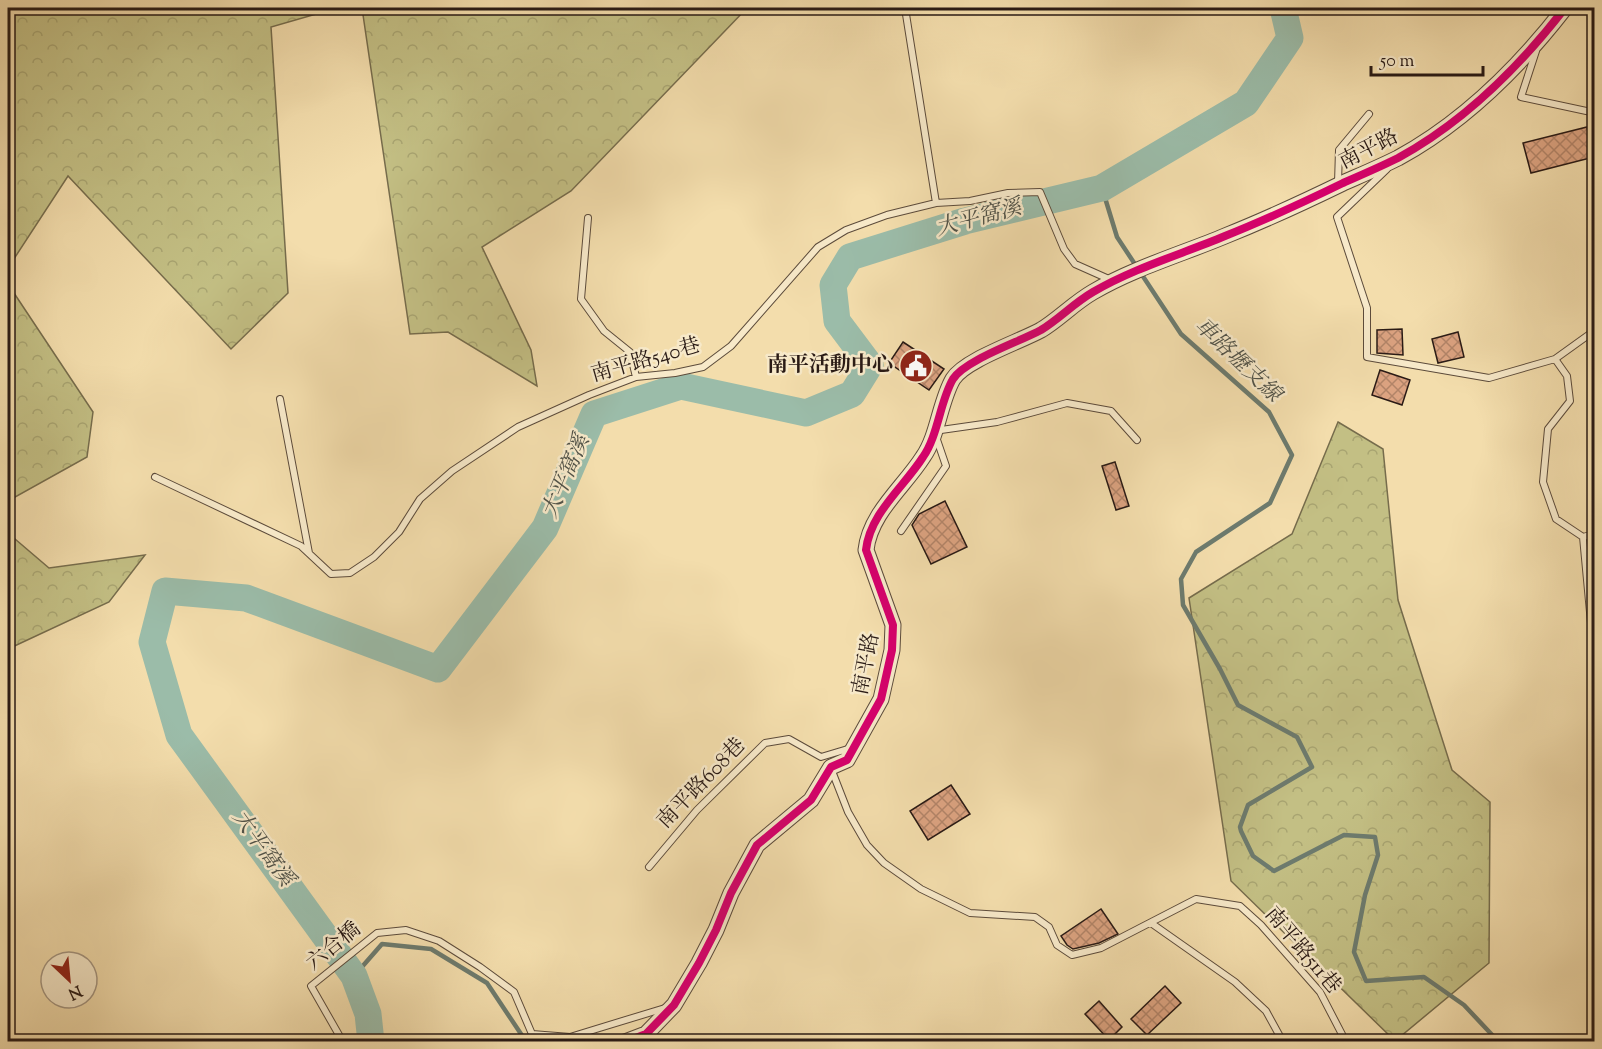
<svg xmlns="http://www.w3.org/2000/svg" width="1602" height="1049" viewBox="0 0 1602 1049" font-family="'Sorts Mill Goudy','Noto Serif TC',serif">
	<defs>
		<pattern id="forest-crowns" width="20" height="18" patternUnits="userSpaceOnUse" patternTransform="scale(1.5)"><rect width="20" height="18" fill="#c3bf84"/><path d="M2 6a3 3 0 1 1 6 0M12 15a3 3 0 1 1 6 0" fill="none" stroke="#a8a471"/></pattern>
		<pattern id="building-cross-hatch" width="8" height="8" patternUnits="userSpaceOnUse" patternTransform="scale(1.5)"><rect width="8" height="8" fill="#dca381"/><path d="M0 0l8 8M0 8l8-8" fill="none" stroke="#b28468"/></pattern>
	</defs>
	<rect width="100%" height="100%" fill="#f3ddac"/>
	<filter id="stains"><feTurbulence type="fractalNoise" baseFrequency=".00333" numOctaves="4"/><feColorMatrix values="0 0 0 0 .2 0 0 0 0 .09 0 0 0 0 .02 0 0 0 .5 -.17"/></filter>
	<radialGradient id="worn" r=".72"><stop offset=".6" stop-color="#630" stop-opacity="0"/><stop offset="1" stop-color="#630" stop-opacity=".3"/></radialGradient>
	<!-- forest -->
	<path fill="url(#forest-crowns)" stroke="#766c4c" stroke-width="1.5" d="M8 8H337L271 27 288 293 231 349 68 176 8 268Z
		M362 8H747L571 191 482 247 531 350 537 386 448 332 410 334Z
		M8 284 93 412 87 457 8 501Z
		M1338 422 1383 449 1398 600 1452 770 1490 802 1489 963 1395 1041 1231 881 1189 598 1292 534Z
		M8 533 49 568 145 555 109 602 8 649Z"/>
	<g fill="none" stroke-linecap="round" stroke-linejoin="round">
		<!-- stream -->
		<path stroke="#6d7b6e" stroke-width="4.5" d="M1102 188 1117 237 1181 334 1269 412 1292 455 1270 503 1196 552 1181 579 1183 605 1220 669 1238 705 1297 737 1312 767 1248 805 1240 827 1241 831 1253 856 1274 871 1344 835 1375 837 1378 855 1365 895 1354 952 1366 981 1424 977 1464 1005 1495 1038V1042
			M354 976 382 944 431 949 487 983 523 1037V1042"/>
		<!-- river -->
		<path stroke="#9bbca9" stroke-width="27" d="M371 1042 368 1014 354 976 179 735 152 642 165 591 246 598 438 669 545 528 594 414 681 386 806 413 852 394 870 365 837 321 833 285 850 257 965 221 1102 188 1246 103 1290 38 1283 8"/>
	</g>
	<!-- building -->
	<path fill="url(#building-cross-hatch)" stroke="#291a15" stroke-width="1.5" d="M1587 127 1594 157 1531 173 1523 143Z
		M1402 329 1403 355 1377 353V330Z
		M1458 332 1464 357 1438 363 1432 339Z
		M903 342 944 369 929 390 889 363Z
		M1380 370 1410 380 1402 405 1372 395Z
		M1115 462 1129 506 1116 510 1102 466Z
		M945 501 967 547 931 564 912 525 919 514Z
		M951 785 970 814 928 840 910 811Z
		M1101 909 1118 934 1099 943 1073 949 1067 945 1061 936Z
		M1165 986 1181 1003 1147 1035 1131 1019Z
		M1099 1001 1122 1027 1109 1040 1085 1014Z"/>
	<g fill="none" stroke-linecap="round" stroke-linejoin="round">
		<defs>
			<path id="service" d="M905 8 936 203
				M1536 51 1521 97 1591 112
				M1387 169 1337 217 1367 308V357L1489 378 1555 359 1594 331
				M1338 183 1339 150 1369 114
				M588 218 581 299 604 331 630 352 636 377
				M1555 359 1567 376 1570 401 1548 429 1543 482 1556 519 1583 537 1591 623
				M280 399 309 553
				M155 477 301 546 331 574 350 573 374 557 399 532 420 499 452 471 518 427 589 395 636 377 675 373 703 367 731 346 818 247 846 230 887 215 936 203 970 201 1008 193 1040 192 1064 249 1075 264 1111 280
				M901 531 946 466 934 431 997 422 1067 403 1111 411 1137 440
				M1583 537 1594 534
				M832 771 848 812 867 845 884 863 921 889 970 913 1035 917 1049 927 1057 945 1072 955 1101 948 1196 899 1240 906 1261 925 1320 992 1346 1042
				M649 867 697 810 765 743 789 739 821 757 851 748
				M1151 923 1235 982 1266 1011 1283 1042
				M343 1042 311 986 377 933 406 930 439 941 480 967 514 992 532 1034 570 1037 665 1008"/>
			<path id="tertiary" d="M625 1042 646 1034 674 1005 699 963 716 930 731 893 757 845 811 800 831 767 847 760 881 699 892 650 893 625 866 550C870 513 904 487 923 457 938 436 940 401 953 379 965 360 1019 342 1041 330 1059 319 1074 303 1093 292 1134 268 1182 254 1225 236 1265 220 1304 202 1343 183 1361 175 1380 167 1398 158 1464 122 1520 66 1565 8"/>
		</defs>
		<!-- service casing -->
		<use href="#service" stroke="#5c4b3b" stroke-width="8"/>
		<!-- tertiary casing -->
		<use href="#tertiary" stroke="#5c4b3b" stroke-width="17"/>
		<!-- service -->
		<use href="#service" stroke="#f7e9c9" stroke-width="6"/>
		<!-- tertiary -->
		<use href="#tertiary" stroke="#f7e9c9" stroke-width="15"/>
		<defs>
			<path id="cycleway" d="M625 1042 646 1034 674 1005 699 963 716 930 731 893 757 845 811 800 831 767 847 760 881 699 892 650 893 625 866 550C870 513 904 487 923 457 938 436 940 401 953 379 965 360 1019 342 1041 330 1059 319 1074 303 1093 292 1134 268 1182 254 1225 236 1265 220 1304 202 1343 183 1361 175 1380 167 1398 158 1464 122 1520 66 1565 8"/>
		</defs>
		<!-- cycleway casing -->
		<use href="#cycleway" stroke="#f7e9c9" stroke-width="11"/>
		<!-- cycleway -->
		<use href="#cycleway" stroke="#d6006c" stroke-width="8"/>
	</g>
	<!-- icons -->
	<defs>
		<symbol id="civic-disc" viewBox="-11 -11 22 22"><circle r="9.5" fill="#8f2418" stroke="#f7e9c9"/><path d="M-.6-6.5H3V-4.5H.6V-3L4-1V1h2V6H-6V1h2V-1L-.6-3ZM-1.2 2.5V6h2.4V2.5Z" fill="#fff"/></symbol>
	</defs>
	<g fill-rule="evenodd">
		<use href="#civic-disc" x="897" y="347" width="38" height="38"/>
	</g>
	<g text-anchor="middle" dominant-baseline="central" stroke-width="5" stroke-linejoin="round" paint-order="stroke">
		<!-- street labels -->
		<g font-size="21" fill="#291a15" stroke="#f7e9c9">
			<text transform="translate(1369 150) rotate(-27)">南平路</text>
			<text transform="translate(646 361) rotate(-16)">南平路540巷</text>
			<text transform="translate(867 664) rotate(-79)">南平路</text>
			<text transform="translate(702 784) rotate(-46)">南平路608巷</text>
			<text transform="translate(334 947) rotate(-39)">六合橋</text>
			<text transform="translate(1302 951) rotate(50)">南平路511巷</text>
		</g>
		<!-- poi labels -->
		<g font-size="21" font-weight="bold" fill="#291a15" stroke="#f7e9c9" text-anchor="end">
			<text x="893" y="366">南平活動中心</text>
		</g>
		<!-- water labels -->
		<g font-size="22" font-style="italic" fill="#515349" stroke="#f7e9c9">
			<text transform="translate(979 219) rotate(-15)">大平窩溪</text>
			<text transform="translate(1237 361) rotate(44)">車路壢支線</text>
			<text transform="translate(567 477) rotate(-67)">大平窩溪</text>
			<text transform="translate(262 849) rotate(54)">大平窩溪</text>
		</g>
	</g>
	<!-- margin -->
	<rect width="1602" height="1049" fill="none" stroke="#f3ddac" stroke-width="30"/>
	<rect x="9" y="9" width="1584" height="1031" fill="none" stroke="#291a15" stroke-width="3"/>
	<rect x="15" y="15" width="1572" height="1019" fill="none" stroke="#291a15" stroke-width="1.5"/>
	<!-- north arrow -->
	<g transform="translate(69 980) rotate(154)"><circle r="28" fill="#f7e9c9" stroke="#a59681" stroke-width="1.5"/>
	<path d="M0-4.5L10 22L0 15L-10 22Z" fill="#8f2418"/>
	<text y="-9" font-size="16" font-weight="bold" text-anchor="middle" fill="#291a15">N</text>
	</g>
	<!-- scale -->
	<path d="M1371 66v9h112v-9" fill="none" stroke="#291a15" stroke-width="3"/>
	<text x="1380" y="66" font-size="18" fill="#291a15" stroke="#f7e9c9" stroke-width="4.5" paint-order="stroke">50 m</text>
	<rect width="100%" height="100%" filter="url(#stains)"/>
	<rect width="100%" height="100%" fill="url(#worn)"/>
</svg>
